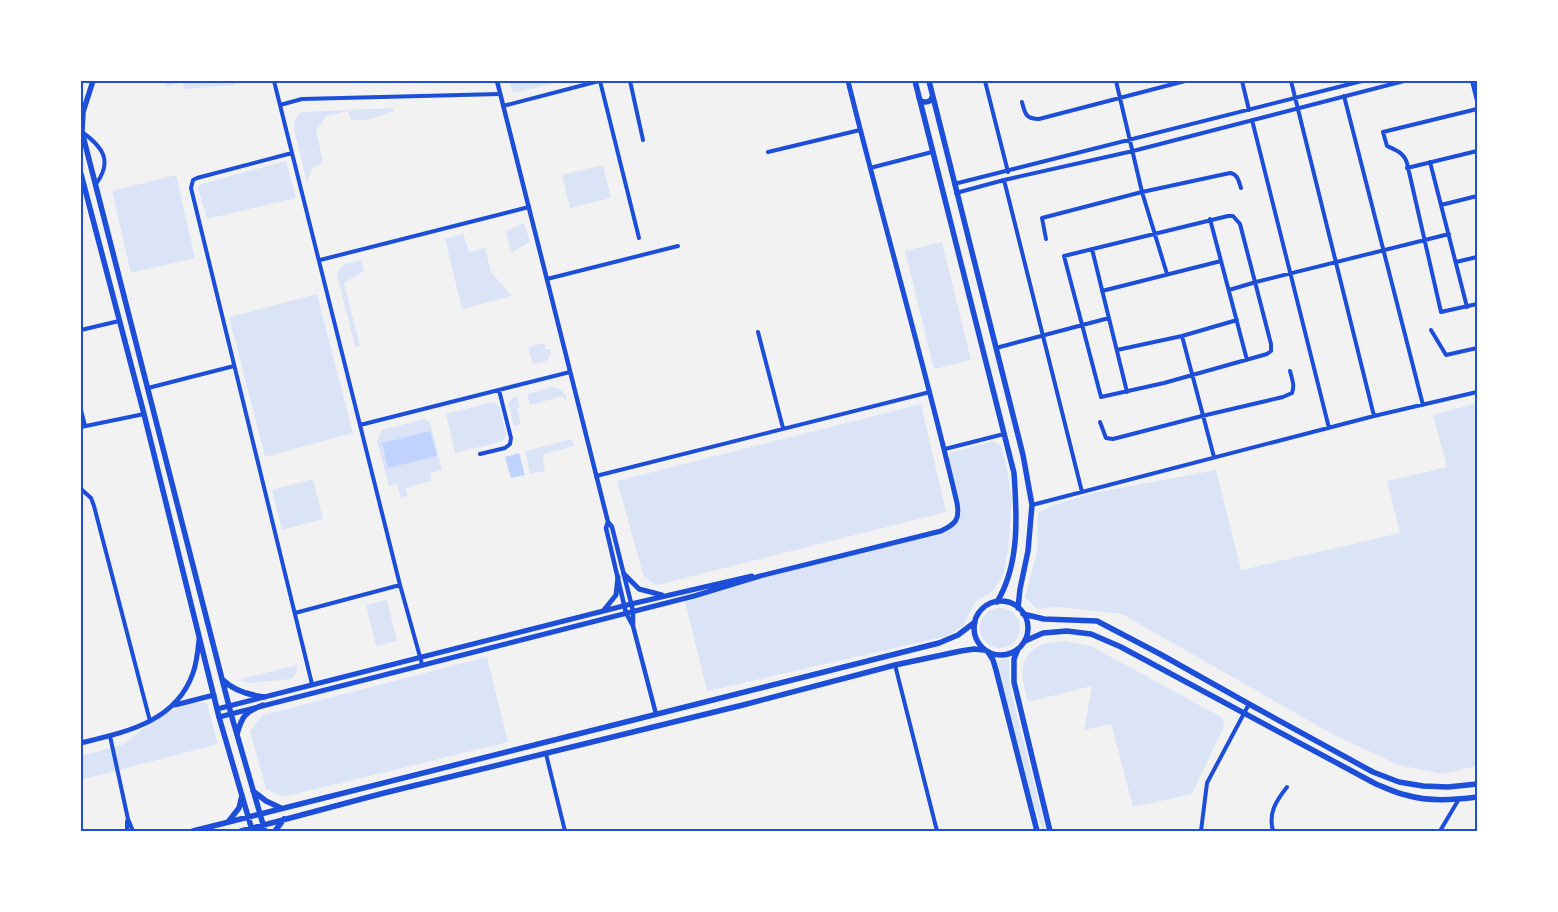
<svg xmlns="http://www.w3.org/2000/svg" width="1558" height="912" viewBox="0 0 1558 912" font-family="'Roboto Condensed',sans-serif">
	<rect width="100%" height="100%" fill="#f2f2f2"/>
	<!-- green -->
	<path fill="#dbe4f7" d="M164 81H234L235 85 184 89 183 82 166 87Z
		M509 81H564L513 93Z
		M394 108V111L367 120H351L348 111 326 116 316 131 323 161 319 165 312 168 307 182 294 129 295 119 301 112Z
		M286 161 296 198 207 219 198 188 201 184Z
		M603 165 611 198 570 208 562 175Z
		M176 175 195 258 131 273 112 191Z
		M524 223 530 242 511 253 506 231Z
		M463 233 469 252 485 248 491 272 512 296 462 309 445 239Z
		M942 242 971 360 934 369 905 251Z
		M361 260 364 271 344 283 360 346 355 347 337 275C339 263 351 263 361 260Z
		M317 294 353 433 265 457 229 317Z
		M544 343 546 349H551L550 355 547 361 533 364 528 347Z
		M552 387C560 388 565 392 567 400H565L563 396 530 405 527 394Z
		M517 396 520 407 517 408 521 424 514 426 508 404 512 398Z
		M494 402 500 407 506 435 505 438 500 442 455 453 446 414Z
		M1477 403V766L1442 774 1399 765 1334 735 1122 614 1058 607 1037 609 1025 597 1037 551 1038 513 1049 507 1089 494 1216 470 1241 570 1400 533 1387 481 1447 467 1433 415Z
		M921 404 946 512 657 585 644 577 617 481Z
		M424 419 430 422 442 470 430 473 432 481 406 488 408 496 401 498 397 484 389 486 377 441 382 430Z
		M572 439 574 446 544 454 543 460 545 471 530 474 525 451Z
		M992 441 1001 446 1007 469 1012 500 1008 550 1003 575 993 591 975 602 963 626 947 636 707 691 684 598 952 528 961 512 948 459 950 453Z
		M313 479 323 519 282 530 272 490Z
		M387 600 397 641 376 646 366 605Z
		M980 628a20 20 0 1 1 40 0a20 20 0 1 1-40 0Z
		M1064 641 1091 646 1223 718 1224 726 1192 794 1133 807 1111 724 1084 730 1092 686 1028 702C1021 679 1016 654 1044 644 1050 642 1058 642 1064 641Z
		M487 657 508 742 283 797 266 789 250 731 263 715Z
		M1009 658V677L1012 696 1046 831H1043L1033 802 997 661Z
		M297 665V671L292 679 250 683 237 680Z
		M191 702 207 703 218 744 81 780V756L122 745 141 730 169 712Z"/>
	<!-- water -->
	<path fill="#bfd3fe" d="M430 431 437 456 388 468 382 443Z
		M519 453 525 475 511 478 505 457Z"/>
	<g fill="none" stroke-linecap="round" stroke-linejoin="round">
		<!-- minor -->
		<path stroke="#1d4ed8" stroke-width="4" d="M274 81 400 585 422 664
			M600 81 639 238
			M630 81 643 140
			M985 81 1008 172
			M1116 81 1142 192 1167 274
			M1242 81 1249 110
			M1291 81 1374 416
			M1472 81 1477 101
			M1344 96 1423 405
			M1022 102C1025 114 1026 119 1039 119L1185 81
			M280 105 302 99 500 94
			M503 106 599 81
			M1477 109 1383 132 1387 146C1396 150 1404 153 1407 163L1441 312 1477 304
			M1252 120 1329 428
			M82 132C103 147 113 161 96 184
			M768 152 860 130
			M292 153 197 178 193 180 191 188 312 684
			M1430 162 1467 307
			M870 168 932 152
			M1407 168 1477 151
			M1004 180 1082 492
			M954 184 1362 81
			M956 193 1004 180 1133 151 1404 81
			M1441 205 1477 196
			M1228 216H1233L1240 224 1271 344V351L1267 354 1164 383 1101 397 1064 256Z
			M1210 219 1247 360
			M1046 239 1042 218 1142 192 1230 173C1238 174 1239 182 1241 188
			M1092 249 1127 392
			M320 260 529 207
			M1456 262 1477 257
			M547 279 678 246
			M1229 290 1256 282 1449 234
			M1102 291 1221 261
			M81 330 119 321
			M1431 330 1446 355 1477 348
			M758 332 783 428
			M1182 336 1214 457
			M996 348 1109 318
			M1117 350 1182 336 1237 320
			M148 388 234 366
			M81 410 85 426
			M1100 422 1106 438 1113 439 1202 416 1283 397 1292 393C1295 385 1292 379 1290 371
			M360 425 570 372
			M81 427 144 414
			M945 449 1004 434
			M480 454 505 448 510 444 511 438 499 390
			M596 476 930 392
			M81 489 91 498 94 506 150 721
			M1032 505 1374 416 1477 392
			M295 613 400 585
			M895 665 937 831
			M110 736 128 819 133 831
			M546 754 565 831
			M127 831V821
			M1201 831 1207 783 1249 704
			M1273 831C1268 813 1276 801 1287 787
			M1440 831 1459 799"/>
		<!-- tertiary -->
		<path stroke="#1d4ed8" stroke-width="4.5" d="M497 81 608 522 606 528 626 613 633 626 656 714
			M608 522 612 527 633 611V626"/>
		<!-- secondary -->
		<path stroke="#1d4ed8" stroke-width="5" d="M624 574 639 589 662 595
			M604 610 616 595 618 577
			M175 705 214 695
			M217 709 631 604 752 576
			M219 717 694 596 760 576 941 531C956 524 960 519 957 503 924 362 883 222 848 81
			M81 743C126 732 176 722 193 673 197 662 198 650 199 639"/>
		<!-- primary -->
		<path stroke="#1d4ed8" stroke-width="5.5" d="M93 81 83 112 82 132 231 714 265 831
			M915 81 1014 473C1017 515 1020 564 997 602
			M929 81 1023 455 1032 505 1028 551 1020 589 1018 608
			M919 98 921 101C926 103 931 102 932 97
			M81 174 144 414 219 717 252 830
			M974 628a27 27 0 1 1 54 0a27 27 0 1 1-54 0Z
			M1023 614 1044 619 1097 621 1160 654 1249 704 1373 772 1399 782 1423 786 1448 787 1477 784
			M1025 641 1043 633 1067 631 1091 634 1121 647 1376 784C1386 788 1396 793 1406 795 1429 802 1454 800 1477 797
			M1018 649 1014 659V682L1050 831
			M988 652 993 660 996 670 1037 831
			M223 680C234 691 249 695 264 697
			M237 734C242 716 245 712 263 705
			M253 791 266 801 281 808
			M228 822 239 808 242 795
			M193 831 939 643 958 635 975 622
			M241 831 384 793 743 705 895 665 961 651 974 649 984 650
			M275 831 284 819"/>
	</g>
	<!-- border -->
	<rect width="1558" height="912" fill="none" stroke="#ffffff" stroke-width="165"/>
	<rect x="82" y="82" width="1394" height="748" fill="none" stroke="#1d4ed8" stroke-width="2"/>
</svg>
